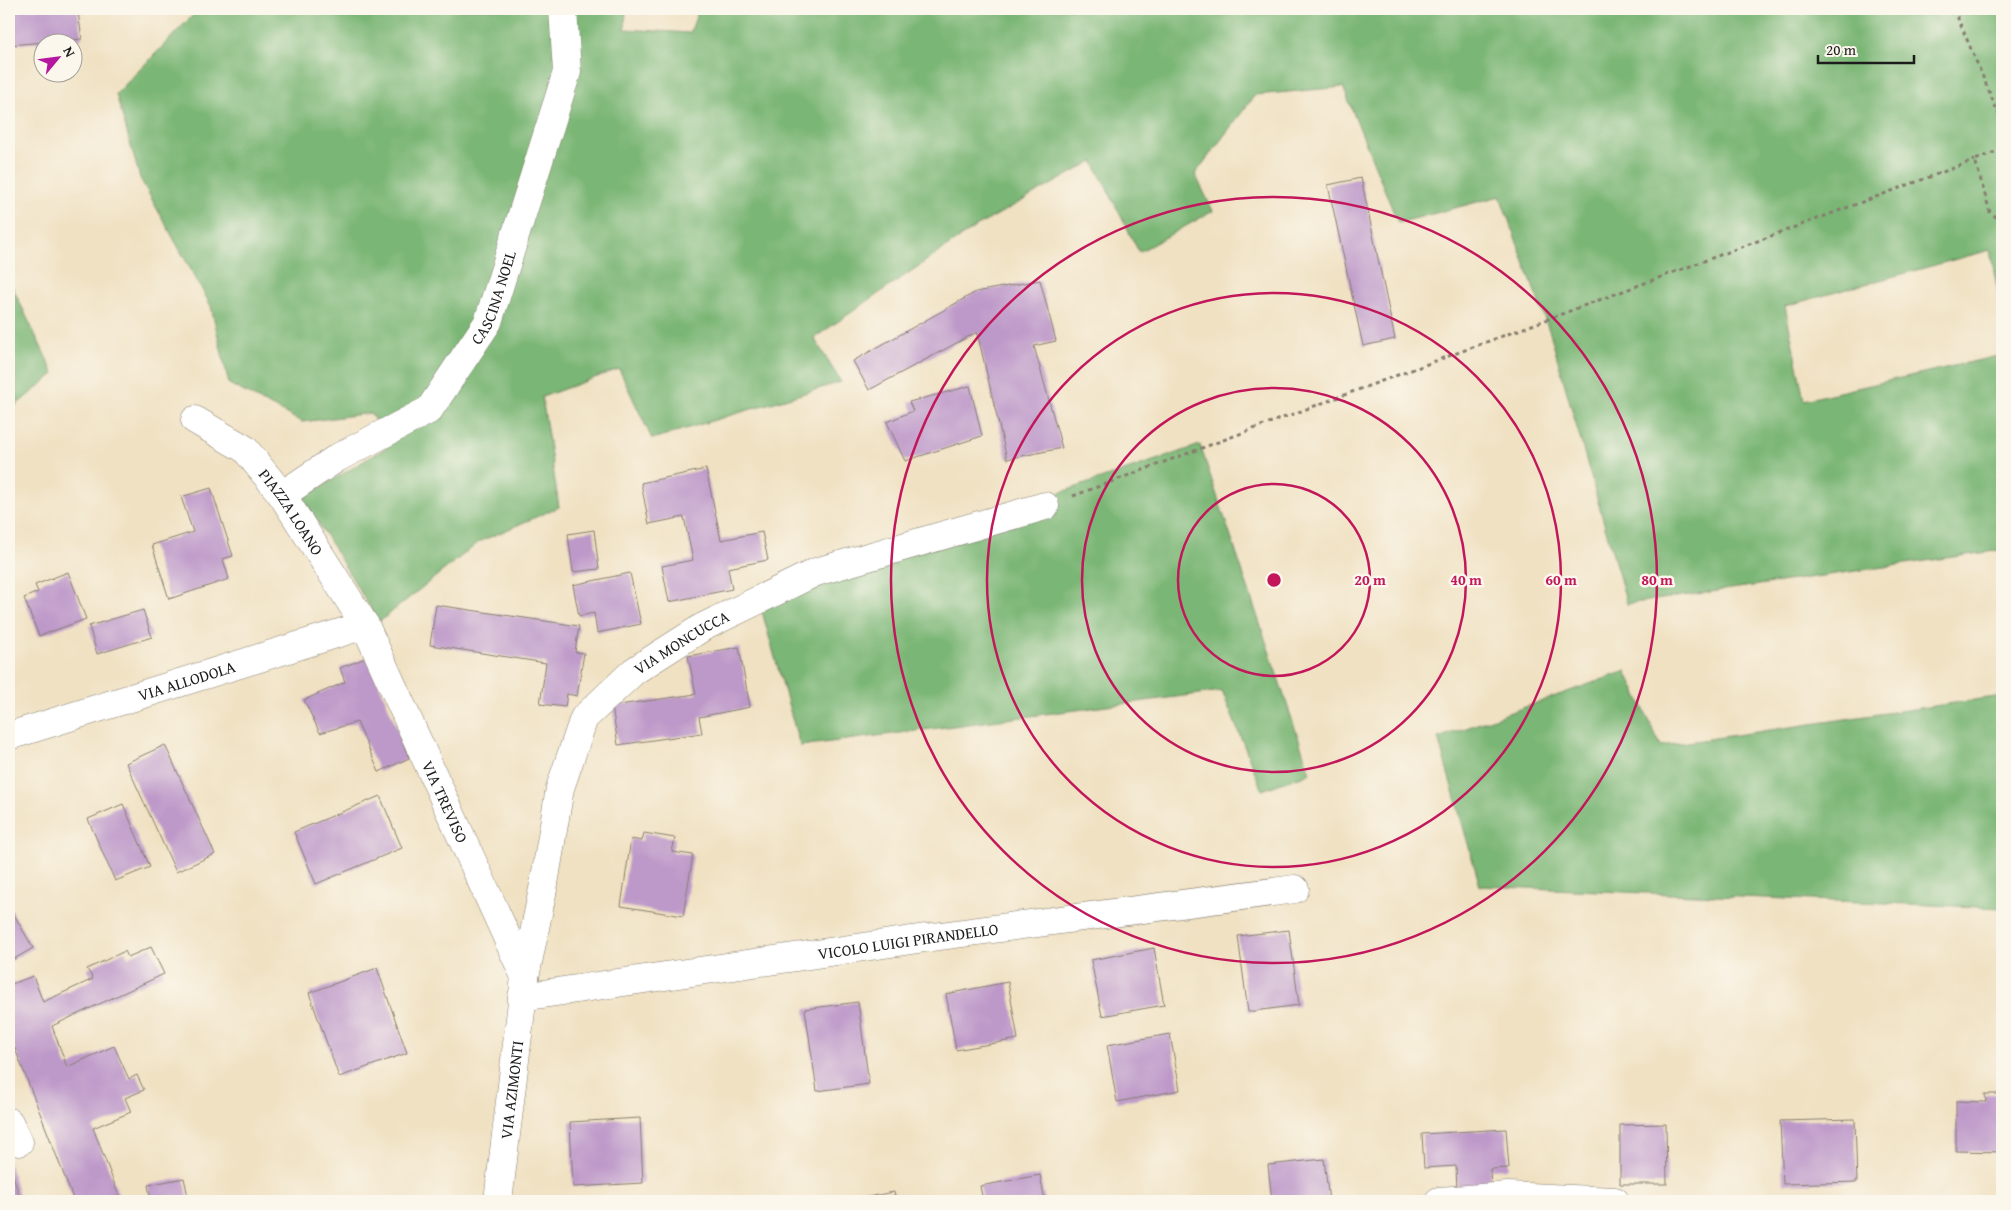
<svg xmlns="http://www.w3.org/2000/svg" width="2011" height="1210" viewBox="0 0 2011 1210" font-family="'Gentium Book Plus',serif">
	<rect width="100%" height="100%" fill="#fbf7ec"/>
	<filter id="ink" filterUnits="userSpaceOnUse"><feTurbulence type="fractalNoise" baseFrequency=".02" numOctaves="2"/><feDisplacementMap in="SourceGraphic" scale="10" xChannelSelector="R" yChannelSelector="G"/><feConvolveMatrix kernelMatrix="1 2 1 2 8 2 1 2 1" color-interpolation-filters="sRGB"/></filter>
	<filter id="wash" filterUnits="userSpaceOnUse"><feTurbulence type="fractalNoise" baseFrequency=".0096" numOctaves="4" result="noise"/><feDisplacementMap in="SourceGraphic" scale="20" xChannelSelector="R" yChannelSelector="G"/><feGaussianBlur stdDeviation="1.12" result="paint"/><feColorMatrix in="noise" values="0 0 0 0 0 0 0 0 0 0 0 0 0 0 0 0 0 1.4 0 .05"/><feComposite in="paint" operator="in"/></filter>
	<g filter="url(#wash)">
		<rect width="100%" height="100%" fill="#f0e1c2"/>
		<!-- forest -->
		<path fill="#7ab675" stroke="#4b6948" d="M199 9H626L625 29 690 33 699 9H2002V313L1990 250 1785 306 1804 400 2002 355V550L1627 604 1551 336 1500 196 1398 223 1343 87 1255 95 1195 174 1213 211 1139 252 1093 161 974 228 814 338 841 382 652 439 619 369 542 397 559 507 479 542 379 622 303 498 387 447 371 413 302 422 229 384 211 306 140 178 116 94Z
			M9 280 54 374 9 411Z
			M1200 445 1310 773 1262 790 1222 691 800 746 759 601 886 552Z
			M1626 671 1661 746 2002 696V908L1480 886 1438 738Z"/>
		<g id="blocks">
			<!-- building -->
			<path fill="#bd99c9" d="M9 9H88V12H78L82 39 9 45Z
				M1361 178 1395 339 1363 346 1328 185Z
				M1040 280 1056 341 1034 346 1062 448 1007 459 977 332 869 390 853 361 976 292Z
				M970 386 982 436 905 461 887 422 913 411 909 402Z
				M706 469 721 540 762 532 768 560 728 568 732 589 669 602 662 566 693 560 684 517 649 524 641 483Z
				M211 488 233 556 223 559 229 579 169 599 152 545 193 532 181 497Z
				M594 530 599 569 573 572 568 534Z
				M68 572 86 619 39 636 24 598 38 592 35 585Z
				M630 573 641 624 597 633 594 613 579 616 573 585Z
				M436 605 579 626 575 652 584 653 577 696 567 694 565 707 540 704 546 663 430 645Z
				M143 610 152 637 97 654 89 626Z
				M739 647 750 707 699 717 702 733 618 745 612 706 696 694 688 656Z
				M368 657 409 758 379 772 357 722 320 733 304 700 345 682 340 668Z
				M165 745 215 854 176 872 126 763Z
				M380 796 402 848 316 884 294 832Z
				M123 804 150 867 115 881 88 819Z
				M644 833 675 838 672 852 693 855 683 916 621 906 631 839 642 841Z
				M12 911 33 948 9 962V913Z
				M1289 930 1299 1005 1248 1012 1238 936Z
				M151 947 164 974 52 1026 67 1067 114 1046 129 1079 137 1075 144 1090 125 1098 131 1112 93 1128 121 1201H74L9 1033V985L33 976 43 1002 93 979 87 969 125 951 128 957Z
				M1154 948 1164 1005 1102 1016 1091 960Z
				M377 968 407 1053 339 1077 309 993Z
				M1008 982 1018 1039 956 1050 946 994Z
				M858 1002 869 1084 817 1091 805 1009Z
				M1170 1034 1180 1090 1117 1102 1107 1045Z
				M1985 1094H2002V1152L1956 1151V1101L1986 1102Z
				M640 1118 643 1183 573 1187 570 1122Z
				M1855 1119 1857 1182 1783 1184 1780 1121Z
				M1666 1124 1667 1184H1620V1125Z
				M1506 1129 1509 1168 1490 1169 1491 1190 1457 1192 1456 1166 1424 1168 1422 1134Z
				M1324 1159 1329 1201H1272L1268 1165Z
				M9 1163 21 1201H9Z
				M1040 1175 1045 1201H983L980 1186Z
				M184 1178 189 1201H151L148 1185Z
				M894 1192 896 1201H852V1200Z"/>
		</g>
	</g>
	<g filter="url(#ink)">
		<use href="#blocks" fill-opacity="0" stroke="#867e6f" stroke-width="1"/>
		<g fill="none" stroke-linecap="round" stroke-linejoin="round">
			<defs>
				<g id="minor">
					<path id="s1" d="M195 420 245 449 282 495 365 625 525 977"/>
					<path id="s2" d="M282 495 337 458 429 410 488 322 567 72 563 9"/>
					<path id="s3" d="M9 736 365 625"/>
					<path id="s4" d="M522 997 925 938 1295 889"/>
					<path d="M9 1122 19 1142"/>
					<path id="s5" d="M498 1201 525 977 544 884 560 788 584 718 634 671 703 627 816 572 1045 506"/>
					<path d="M1439 1201 1508 1196 1615 1201"/>
				</g>
			</defs>
			<!-- minor casing -->
			<use href="#minor" stroke="#867e6f" stroke-width="29"/>
			<!-- path -->
			<path stroke="#867e6f" stroke-width="3" stroke-dasharray="4 4" stroke-linecap="butt" d="M1954 9 2002 122
				M2002 149 1975 160 1990 212 2002 222
				M1073 496 1975 160"/>
			<!-- minor -->
			<use href="#minor" stroke="#fff" stroke-width="28"/>
		</g>
	</g>
	<!-- distance rings -->
	<g fill="none" stroke="#c2185b" stroke-width="2.5">
		<circle cx="1274" cy="580" r="96"/>
		<circle cx="1274" cy="580" r="192"/>
		<circle cx="1274" cy="580" r="287"/>
		<circle cx="1274" cy="580" r="383"/>
	</g>
	<g text-anchor="middle" dominant-baseline="central" stroke-width="5" stroke-linejoin="round" paint-order="stroke">
		<!-- street labels -->
		<g font-size="16" fill="#1c1c1c" stroke="#fbf7ec">
			<text stroke="none"><textPath href="#s2" startOffset="301">CASCINA NOEL</textPath></text>
			<text stroke="none"><textPath href="#s1" startOffset="136">PIAZZA LOANO</textPath></text>
			<text stroke="none"><textPath href="#s5" startOffset="616">VIA MONCUCCA</textPath></text>
			<text stroke="none"><textPath href="#s3" startOffset="186">VIA ALLODOLA</textPath></text>
			<text stroke="none"><textPath href="#s1" startOffset="465">VIA TREVISO</textPath></text>
			<text stroke="none"><textPath href="#s4" startOffset="390">VICOLO LUIGI PIRANDELLO</textPath></text>
			<text stroke="none"><textPath href="#s5" startOffset="112">VIA AZIMONTI</textPath></text>
		</g>
	</g>
	<circle cx="1274" cy="580" r="8" fill="#c2185b" stroke="#fbf7ec" stroke-width="2.5"/>
	<g font-size="15" text-anchor="middle" font-weight="bold" fill="#c2185b" stroke="#fbf7ec" stroke-width="5" stroke-linejoin="round" paint-order="stroke">
		<text x="1370" y="585">20 m</text>
		<text x="1466" y="585">40 m</text>
		<text x="1561" y="585">60 m</text>
		<text x="1657" y="585">80 m</text>
	</g>
	<!-- margin -->
	<rect width="2011" height="1210" fill="none" stroke="#fbf7ec" stroke-width="30"/>
	<!-- north arrow -->
	<g transform="translate(58 58) rotate(61)"><circle r="24" fill="#fbf7ec" stroke="#a29f99"/>
	<path d="M0-4L9 19L0 12L-9 19Z" fill="#b5179e"/>
	<text y="-8" font-size="14" font-weight="bold" text-anchor="middle" fill="#1c1c1c">N</text>
	</g>
	<!-- scale -->
	<path d="M1818 55v8h96v-8" fill="none" stroke="#1c1c1c" stroke-width="2.5"/>
	<text x="1826" y="55" font-size="15" fill="#1c1c1c" stroke="#fbf7ec" stroke-width="4" paint-order="stroke">20 m</text>
</svg>
